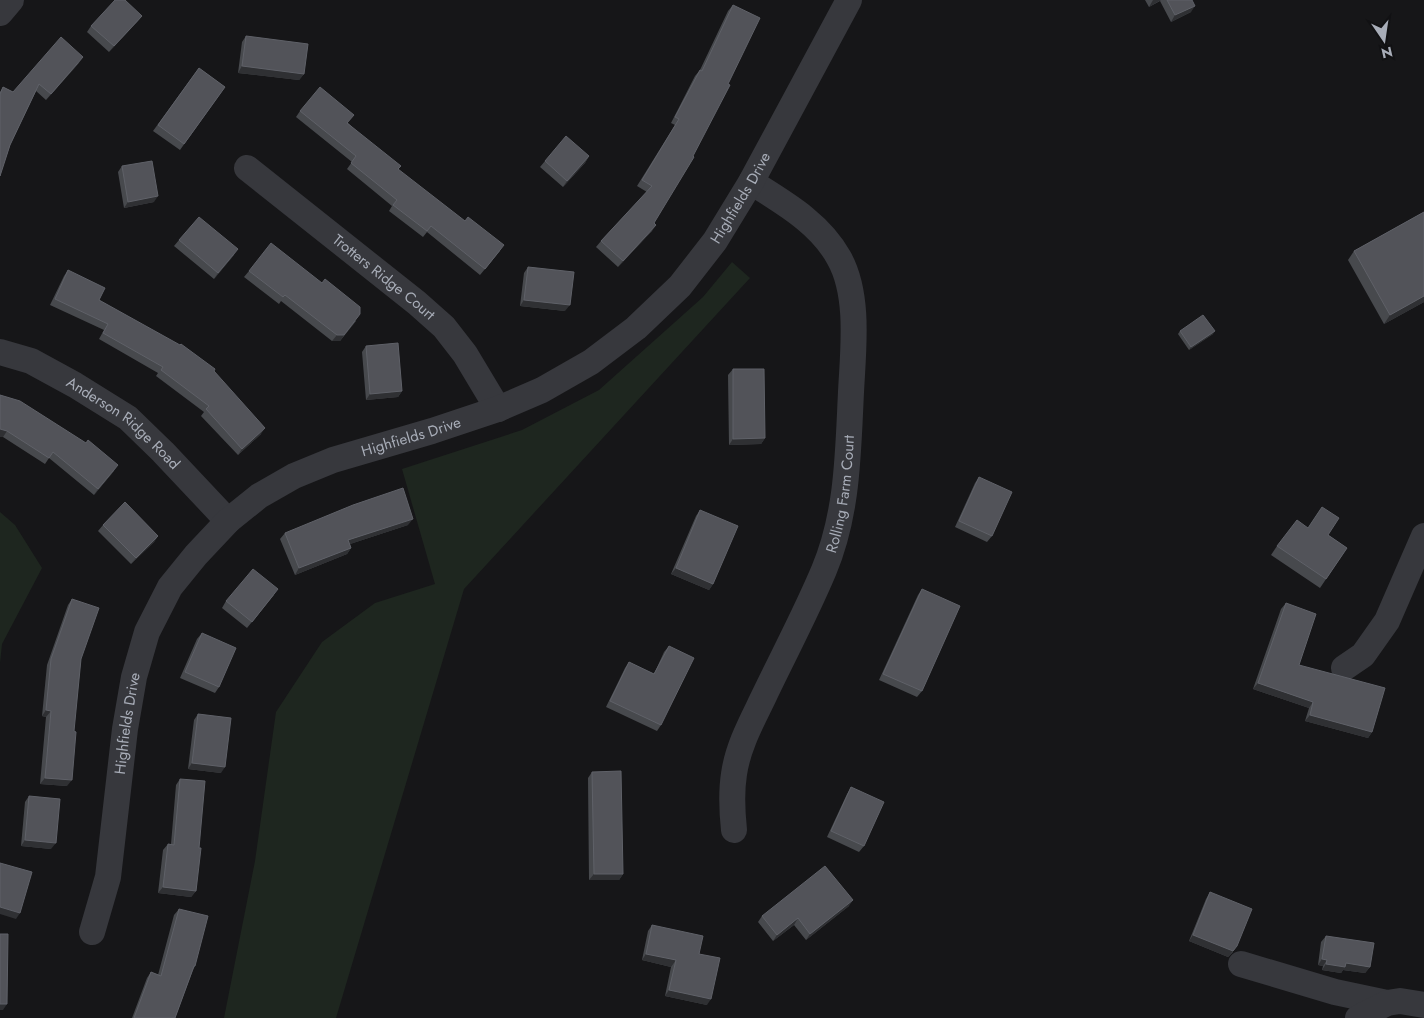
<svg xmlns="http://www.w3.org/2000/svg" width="1424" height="1018" viewBox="0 0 1424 1018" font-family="Jost,sans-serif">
	<rect width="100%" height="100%" fill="#161618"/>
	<!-- green -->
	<path fill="#1e261f" d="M732 262 750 278 464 589 336 1018H224L255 861 276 712 322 642 375 603 435 584 402 469 522 430 599 390 703 297Z
		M0 512 15 525 42 568 2 644 0 663Z"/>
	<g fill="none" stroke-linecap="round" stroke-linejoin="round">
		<!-- minor -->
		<g stroke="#37383d" stroke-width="26">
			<path d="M0 13 11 0"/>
			<path id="s1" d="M247 168 417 303 444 327 465 354 498 409"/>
			<path id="s2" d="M0 352 31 361 75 385 128 418 163 452 228 521"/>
			<path d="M1344 668 1363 655 1387 621 1424 536"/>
			<path id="s3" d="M734 830C732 811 731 793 734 774 738 746 752 721 764 696 784 654 806 613 824 570 848 513 848 452 851 392 853 351 860 295 839 258 820 223 784 203 751 182"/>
			<path id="s4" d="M92 932 108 877 125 729 134 677 147 632 170 587 196 555 228 521 259 496 294 476 333 460 432 431 498 409 542 390 591 362 636 328 680 286 715 241 751 182 849 0"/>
			<path d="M1241 964 1335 992 1387 1003"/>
			<path d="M1358 1018 1387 1003 1400 1001 1424 1005"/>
		</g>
	</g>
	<!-- wall -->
	<path fill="#47494d" d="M1145 0H1192L1191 12 1171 22 1160 1 1149 7Z
		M733 5 654 223 652 231 618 267 596 247 601 241 647 192 637 186 675 125 671 123 695 76 700 70 728 11Z
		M142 16 137 22 109 52 87 32 91 26Z
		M246 36 304 74 299 80 238 73 242 42Z
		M79 63 46 100 36 91 10 145 0 176V92L3 87 13 92Z
		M199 68 225 87 180 150 153 131Z
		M300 111 348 123 398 170 500 251 480 275 427 232 423 237 389 211 392 206 347 169 352 162 296 117Z
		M589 156 585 163 563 187 540 167 545 161Z
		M122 166 154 202 124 208 118 172Z
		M1424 212V302L1384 324 1348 260 1354 251Z
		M179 240 234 255 214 279 174 246Z
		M528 267 565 311 520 306 524 273Z
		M68 270 99 300 214 371 261 434 238 455 201 416 204 412 156 376 158 373 99 339 104 330 50 305 64 276Z
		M249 271 356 321 340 341H332L281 301 279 304 244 277Z
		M1180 331 1213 334 1189 350 1178 334Z
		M366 346 402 391 398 397 366 400 362 352Z
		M733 369 765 438 761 444 729 445 728 375Z
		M0 395 114 471 94 495 49 458 45 464 3 437Z
		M979 477 992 536 987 542 955 527 975 483Z
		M700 510 713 584 709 590 671 574 696 516Z
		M103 525 158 536 154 542 131 564 98 531Z
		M408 525 350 544 351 548 347 554 295 575 280 539 285 533Z
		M1308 528 1328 535 1347 548 1320 588 1271 555 1277 546Z
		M922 589V691L917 697 879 680 918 595Z
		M274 595 247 628 222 608 226 601Z
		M72 599 81 659 67 786 40 784 46 717 42 716 47 665 68 605Z
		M1286 603 1299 665 1372 732 1368 738 1305 721 1309 708 1253 689 1281 609Z
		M202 633 219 687 215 693 180 678 197 639Z
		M669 646 661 725 657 731 606 707 625 668 629 662 654 674 664 652Z
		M198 714 221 773 188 769 194 720Z
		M592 772 623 874 619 880H589L588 778Z
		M180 779 199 848 196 891 191 897 158 893 163 850 168 844H171L176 785Z
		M851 787 864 846 859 852 827 837 847 794Z
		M29 796 51 849 21 846 25 802Z
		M1210 892 1233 952 1228 957 1189 941 1206 899Z
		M849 906 806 940 794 925 773 941 758 922 762 916Z
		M179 909 195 966 193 970 175 1018H132L147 978 151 972 158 975 174 915Z
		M652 925 699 954 707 1005 665 996 671 967 642 960 648 931Z
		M1326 936 1370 967 1365 973 1343 970 1341 973 1322 970 1323 966 1318 965 1321 942Z"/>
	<!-- shaded-wall -->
	<path fill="#2f3033" d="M1153 0H1161L1149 7Z
		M1195 6 1191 12 1171 22 1175 15Z
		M142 16 137 22 109 52 114 46Z
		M83 57 79 63 46 100 51 94Z
		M242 66 304 74 299 80 238 73Z
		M589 156 585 163 563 187 567 181Z
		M158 196 154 202 124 208 128 202Z
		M656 225 652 231 618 267 623 261Z
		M238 249 234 255 214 279 218 273Z
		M1424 296V302L1384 324 1390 315Z
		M524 300 570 305 565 311 520 306Z
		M360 314 340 341H332L337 335Z
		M1215 331 1213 334 1189 350 1191 347Z
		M402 391 398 397 366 400 370 394Z
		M265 428 261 434 238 455 242 449Z
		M0 429 7 431 3 437H0Z
		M765 438 761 444 729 445 733 439Z
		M118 465 114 471 94 495 98 489Z
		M413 519 408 525 344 546 348 540Z
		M158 536 154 542 131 564 136 558Z
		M351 548 347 554 295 575 299 568Z
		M676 568 713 584 709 590 671 574Z
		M1258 683 1313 702 1309 708 1253 689Z
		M46 710 51 711 46 717 42 716Z
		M1310 715 1372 732 1368 738 1305 721Z
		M192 763 225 767 221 773 188 769Z
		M45 778 72 780 67 786 40 784Z
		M25 840 56 843 51 849 21 846Z
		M594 874H623L619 880H589Z
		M163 887 196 891 191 897 158 893Z
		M853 900 849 906 806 940 810 934Z
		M0 907 20 913 16 919 0 914Z
		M798 918 794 925 773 941 777 935Z
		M1193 935 1237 946 1228 957 1189 941Z
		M646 954 676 960 671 967 642 960Z
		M1322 959 1327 960 1323 966 1318 965Z
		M1346 963 1370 967 1365 973 1343 970 1341 973 1322 970 1326 964Z
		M669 990 711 999 707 1005 665 996Z
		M0 1004H7L3 1010H0Z"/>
	<!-- building -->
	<path fill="#525359" stroke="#5f6168" d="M115 0H125L142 16 114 46 91 26Z
		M1167 0H1192L1195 6 1175 15Z
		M733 5 760 18 728 84 730 85 693 156 694 157 654 223 656 225 623 261 601 241 652 186 642 180 679 119 675 117 700 70 702 71Z
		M246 36 308 44 304 74 242 66Z
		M61 37 83 57 51 94 39 84 10 145 0 176V94L3 87 13 92Z
		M199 68 225 87 184 144 158 125Z
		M320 87 354 115 347 123 401 166 398 169 465 221 468 217 504 245 485 269 431 226 427 231 393 205 397 200 351 163 356 156 300 111Z
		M566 136 589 156 567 181 545 161Z
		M152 161 158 196 128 202 122 166Z
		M1424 212V296L1390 315 1354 251Z
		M199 217 238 249 218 273 179 240Z
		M271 243 322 283 325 279 360 307V314L344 335H337L285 295 283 297 249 271Z
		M528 267 574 272 570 305 524 300Z
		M68 270 105 288 99 300 180 345 181 344 215 369 214 371 265 428 242 449 206 409 209 406 161 370 163 367 103 333 108 324 55 299Z
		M1203 315 1215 331 1191 347 1180 331Z
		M398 343 402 391 370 394 366 346Z
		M733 369H764L765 438 733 439Z
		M0 395 20 401 86 443 88 440 118 465 98 489 53 452 49 458 7 431 0 429Z
		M979 477 1012 492 992 536 959 521Z
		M403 488 413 519 348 540 351 548 299 568 285 533 353 505Z
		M125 502 158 536 136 558 103 525Z
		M1322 507 1339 518 1328 535 1347 548 1326 579 1277 546 1297 520 1308 528Z
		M700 510 738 526 713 584 676 568Z
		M253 569 278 589 252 622 226 601Z
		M922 589 960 606 922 691 883 674Z
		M72 599 99 608 81 659 74 731 76 732 72 780 45 778 51 711 46 710 51 659Z
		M1286 603 1316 614 1299 665 1385 688 1372 732 1310 715 1313 702 1258 683Z
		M202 633 236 648 219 687 185 672Z
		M669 646 694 658 661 725 610 701 629 662 654 674Z
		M198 714 231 718 225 767 192 763Z
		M621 771 623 874H594L592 772Z
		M180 779 205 781 199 848H201L196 891 163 887 168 844 174 845Z
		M851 787 884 802 864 846 831 831Z
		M29 796 60 799 56 843 25 840Z
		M0 863 32 872 20 913 0 907Z
		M825 866 853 900 810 934 798 918 777 935 762 916Z
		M1210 892 1252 909 1237 946 1233 951 1193 935Z
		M179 909 208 916 195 966H194L175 1018H134L151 972 161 976Z
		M652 925 703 936 699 954 720 958 711 999 669 990 676 960 646 954Z
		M0 934H8L7 1004H0Z
		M1326 936 1374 943 1370 967 1346 963 1345 967 1326 964 1327 960 1322 959Z"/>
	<g text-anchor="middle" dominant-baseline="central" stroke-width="4" stroke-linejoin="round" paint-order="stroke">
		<!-- street labels -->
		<g font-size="15" fill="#a8adb8" stroke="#111113">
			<text stroke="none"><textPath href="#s4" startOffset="1068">Highfields Drive</textPath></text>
			<text stroke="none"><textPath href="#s1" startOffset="175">Trotters Ridge Court</textPath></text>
			<text stroke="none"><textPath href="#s2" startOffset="144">Anderson Ridge Road</textPath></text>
			<text stroke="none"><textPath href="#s4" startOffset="648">Highfields Drive</textPath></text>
			<text stroke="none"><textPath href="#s3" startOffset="358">Rolling Farm Court</textPath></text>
			<text stroke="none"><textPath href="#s4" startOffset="212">Highfields Drive</textPath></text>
		</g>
	</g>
	<!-- north arrow -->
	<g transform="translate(1384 40) rotate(167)" stroke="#111113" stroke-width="4" paint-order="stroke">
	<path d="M0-4L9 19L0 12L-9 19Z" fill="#a8adb8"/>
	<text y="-8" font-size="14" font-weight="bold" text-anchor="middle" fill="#a8adb8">N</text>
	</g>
</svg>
